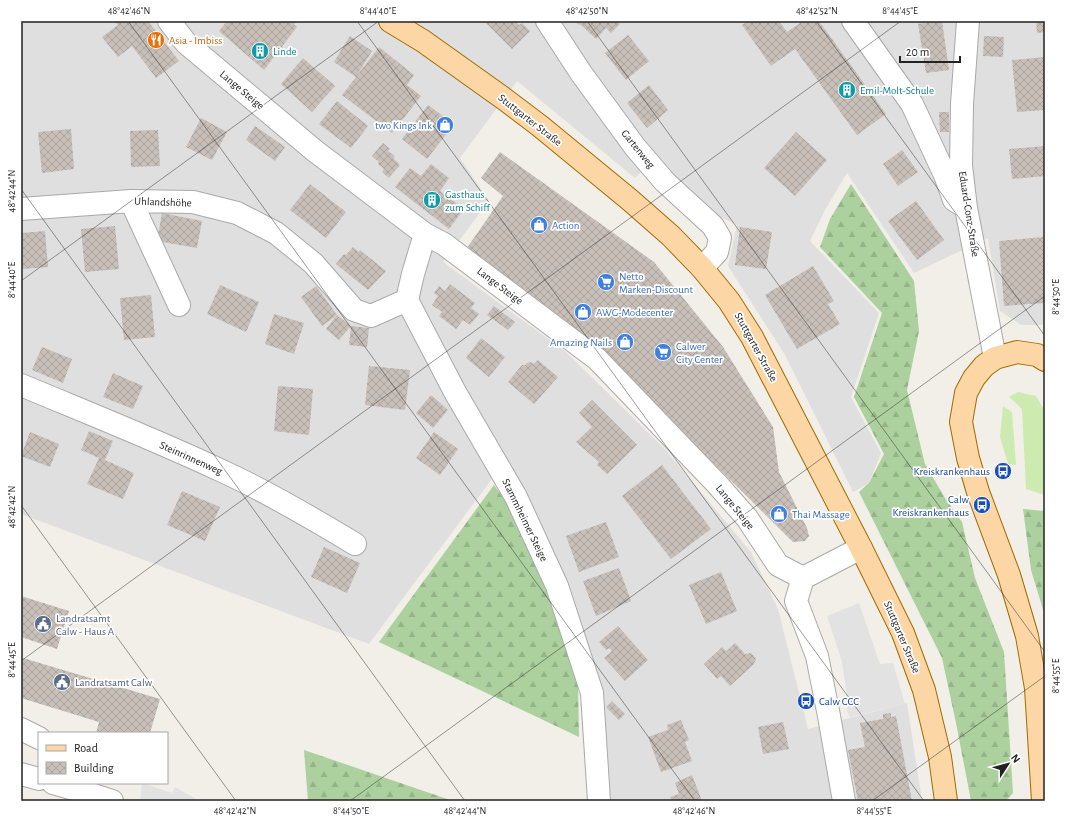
<svg xmlns="http://www.w3.org/2000/svg" width="1066" height="822" viewBox="0 0 1066 822" font-family="'Alegreya Sans',sans-serif">
	<defs>
		<pattern id="forest-firs" width="22" height="20" patternUnits="userSpaceOnUse"><rect width="22" height="20" fill="#add19e"/><path d="M5 1l3.5 6h-7zM16 11l3.5 6h-7z" fill="#95b388"/></pattern>
		<pattern id="building-cross-hatch" width="8" height="8" patternUnits="userSpaceOnUse"><rect width="8" height="8" fill="#c7bfb8"/><path d="M0 0l8 8M0 8l8-8" fill="none" stroke="#aba49e"/></pattern>
	</defs>
	<rect width="100%" height="100%" fill="#f2efe9"/>
	<!-- residential -->
	<path fill="#e0dfdf" d="M21 21H1045V325H1021L1000 311 988 238 914 273 847 173 825 210 810 241 879 313 851 397 881 453 869 483 853 492 785 355 728 266 737 225 695 205 655 158 635 178 517 81 460 158 489 201 443 262 566 352 664 448 751 552 778 609 808 729 907 703 922 801H608L604 703 568 584 506 460 369 644 21 514Z"/>
	<!-- grass -->
	<path fill="#cdebb0" d="M1018 392 1036 396 1045 411V495L1026 489 1022 409 1009 397Z
		M1003 406 1012 412 1016 465 1008 464 1000 437Z"/>
	<!-- forest -->
	<path fill="url(#forest-firs)" d="M851 184 914 281 919 331 907 390 925 464 945 498 962 522 975 578 1004 652 1013 793 1006 801H971L956 723 942 658 859 492 869 483 884 454 854 397 882 313 820 247 830 219Z
		M494 485 508 505 544 585 578 684 579 737 379 642Z
		M1023 509 1045 511V616L1031 570Z
		M304 750 453 801H308Z"/>
	<!-- parking -->
	<path fill="#e2e2e2" d="M859 603 880 664 893 663 905 704 850 717 847 711 848 704 842 662 827 616Z
		M142 783 172 793 175 787 200 801H140Z"/>
	<!-- building -->
	<path fill="url(#building-cross-hatch)" d="M114 21H148L179 61 156 78 132 46 118 57 102 37 118 25Z
		M227 21H297L294 24 297 27 264 70 219 31Z
		M486 21H515L519 25 522 23 530 31 512 49 485 22Z
		M577 21H617L620 24 611 33 606 28 596 39 581 25 577 24Z
		M748 21H779L787 32 803 21H819L886 114 857 135 795 49 771 66 742 25Z
		M938 21H942L949 70 926 73 918 24Z
		M1036 21H1045V32L1037 33Z
		M628 35 649 61 626 80 605 53Z
		M350 36 372 51 356 77 334 62Z
		M984 36 1004 37 1003 57 983 56Z
		M379 47 414 75 407 85 421 96 392 133 342 95Z
		M1045 57V110L1017 112 1012 60Z
		M303 58 335 86 312 112 281 84Z
		M649 85 668 110 647 128 627 103Z
		M337 101 368 126 351 148 319 124Z
		M428 105 454 124 427 159 402 139Z
		M939 112H949V132H940Z
		M201 118 227 132 212 160 186 147Z
		M255 126 285 147 275 161 246 140Z
		M71 129 74 169 42 173 38 132Z
		M158 130 160 166 131 167 130 131Z
		M796 132 827 160 795 196 764 168Z
		M383 143 390 149 388 151 395 156 393 158 400 165 389 178 382 172 384 169 378 164 379 162 372 156Z
		M1045 146V176L1012 179 1009 149Z
		M902 150 918 172 898 186 883 164Z
		M500 152 654 262 723 347 773 427 779 472 807 528 809 536 805 541 793 542 606 357 467 248 503 196 481 178Z
		M431 164 449 178 440 191 464 209 449 229 395 187 410 168 421 176Z
		M310 184 346 212 326 238 290 210Z
		M916 201 944 240 917 260 888 221Z
		M162 213 202 221 197 248 157 241Z
		M115 226 119 269 85 272 81 229Z
		M740 227 772 232 766 269 735 265Z
		M45 231 48 267 21 269V233Z
		M1043 237 1045 264V303L1004 306 999 241Z
		M353 247 359 252 360 250 386 271 368 290 336 264 344 254 346 255Z
		M813 266 834 301 828 304 840 324 797 349 765 295Z
		M450 284 475 303 471 308 479 314 470 325 463 320 456 329 439 316 442 312 432 305 438 296 434 293 439 286 445 291Z
		M220 285 259 302 246 332 207 314Z
		M316 286 337 315 322 326 301 297Z
		M151 295 155 337 124 340 120 298Z
		M494 306 515 322 508 330 487 315Z
		M274 314 304 323 294 354 265 344Z
		M337 315 351 326 339 340 326 329Z
		M351 326 369 328 367 347 349 345Z
		M481 338 505 357 489 377 466 358Z
		M42 347 72 359 63 383 32 370Z
		M538 360 558 377 534 404 508 382 522 365H525L527 363 531 362 533 364Z
		M369 366 410 370 405 410 365 405Z
		M113 373 143 386 133 409 103 397Z
		M278 386 313 389 309 435 274 431Z
		M431 395 448 410 433 428 416 413Z
		M592 400 637 445 607 474 597 465 599 462 576 442 592 427 579 413Z
		M89 431 113 441 105 460 134 473 123 499 87 484 99 458 81 450Z
		M30 432 59 444 50 467 21 456Z
		M434 432 458 449 440 475 416 458Z
		M662 465 711 529 671 559 622 496Z
		M182 491 220 507 205 541 167 525Z
		M606 522 619 557 579 572 566 536Z
		M324 547 360 563 347 593 311 577Z
		M619 568 631 601 596 616 583 581Z
		M721 572 737 611 706 624 689 585Z
		M21 596 69 611 57 649 21 637Z
		M618 626 648 660 625 681 604 658 612 651 609 648 606 650 599 642Z
		M735 643 745 654 751 653 756 658 754 664 730 686 721 676 717 679 704 664 722 647 726 651Z
		M23 658 160 699 150 733H96L99 722 21 698V666Z
		M612 701 625 714 619 720 606 707Z
		M891 713V717L896 716 912 801H858L848 750 865 747 860 723 883 719V714Z
		M681 720 689 740 685 742 692 761 661 772 648 737 668 730 667 725Z
		M783 722 789 749 763 754 758 727Z
		M692 775 702 801H672L670 797 679 794 675 783Z"/>
	<g fill="none" stroke-linecap="round" stroke-linejoin="round">
		<defs>
			<path id="minor" d="M169 21 186 43 315 151 425 234 444 244 597 359 717 484 747 518 778 565 803 578
				M547 21 581 73 635 147 665 182 713 226 720 238 717 252 702 268
				M853 21 912 104 945 175 954 200 965 207
				M968 21 962 104 961 166 966 208 995 358
				M131 201 179 305
				M21 209 131 201 193 202 237 213 276 233 313 263 354 310 371 316 407 300
				M425 234 413 274 407 300 455 392 516 497 557 586 592 693 599 801
				M21 385C88 413 156 440 222 471 268 492 312 518 355 544
				M21 729 39 738
				M21 774 39 779
				M53 783 84 792 112 801
				M844 801 829 716 817 656 796 601 803 578 861 548"/>
			<path id="major" d="M390 21 423 41 503 98 540 126 630 200 671 236 702 268 729 301 752 337 861 548 903 633 924 690 940 757 946 801
				M1043 801 1036 688 1027 636 1009 575 978 492 968 458 961 422 966 393 974 378 984 366 995 358 1017 352 1037 355 1045 360"/>
		</defs>
		<!-- minor casing -->
		<use href="#minor" stroke="#a9a9a9" stroke-width="24"/>
		<!-- major casing -->
		<use href="#major" stroke="#a06b00" stroke-width="24"/>
		<!-- minor -->
		<use href="#minor" stroke="#fff" stroke-width="22"/>
		<!-- major -->
		<use href="#major" stroke="#fcd6a4" stroke-width="22"/>
	</g>
	<!-- ticks -->
	<path fill="none" stroke="#222" stroke-width="1" stroke-opacity="0.45" d="M128 21 695 801M357 21 924 801M587 21 1045 652M816 21 1045 336M21 189 465 801M21 281 379 21M21 505 236 801M21 661 901 21M350 801 1045 296M872 801 1045 676"/>
	<!-- icons -->
	<defs>
		<symbol id="restaurant-disc" viewBox="-11 -11 22 22"><circle r="9.5" fill="#e8710a" stroke="#fff"/><path d="M-5-6h1v4h1v-4h1v4h1v-4h1v5L-1.5 .5V6h-2V.5L-5-1ZM5-6V6H3V1.5H1.5Q1.5-4 5-6Z" fill="#fff"/></symbol>
		<symbol id="building-disc" viewBox="-11 -11 22 22"><circle r="9.5" fill="#0f9aa8" stroke="#fff"/><path d="M-4-6H4V6H1V3H-1V6H-4ZM-2.5-4.3h1.7v1.8h-1.7ZM.8-4.3h1.7v1.8H.8ZM-2.5-1h1.7V.8h-1.7ZM.8-1h1.7V.8H.8Z" fill="#fff"/></symbol>
		<symbol id="shop-disc" viewBox="-11 -11 22 22"><circle r="9.5" fill="#3f7fe0" stroke="#fff"/><path d="M-5-2.5h2.3a2.7 3.5 0 0 1 5.4 0H5L5.5 6h-11ZM-1.5-2.5h3a1.5 2.3 0 0 0-3 0Z" fill="#fff"/></symbol>
		<symbol id="supermarket-disc" viewBox="-11 -11 22 22"><circle r="9.5" fill="#3f7fe0" stroke="#fff"/><path d="M-6-5.5h2.5l.6 2H6L4.5 2H-2.5L-4.4-4H-6ZM-1.5 3.2a1.3 1.3 0 1 0 .1 0ZM3 3.2a1.3 1.3 0 1 0 .1 0Z" fill="#fff"/></symbol>
		<symbol id="bus-disc" viewBox="-11 -11 22 22"><circle r="9.5" fill="#1a4fb4" stroke="#fff"/><path d="M-5-6H5V4H4V6H2V4H-2V6H-4V4H-5ZM-3.5-4V0h7V-4ZM-3.5 1.2v1.5H-2V1.2ZM2 1.2v1.5H3.5V1.2Z" fill="#fff"/></symbol>
		<symbol id="civic-disc" viewBox="-11 -11 22 22"><circle r="9.5" fill="#5c6f8a" stroke="#fff"/><path d="M-.6-6.5H3V-4.5H.6V-3L4-1V1h2V6H-6V1h2V-1L-.6-3ZM-1.2 2.5V6h2.4V2.5Z" fill="#fff"/></symbol>
	</defs>
	<g fill-rule="evenodd">
		<use href="#restaurant-disc" x="146" y="30" width="20" height="20"/>
		<use href="#building-disc" x="250" y="41" width="20" height="20"/>
		<use href="#building-disc" x="837" y="80" width="20" height="20"/>
		<use href="#shop-disc" x="435" y="115" width="20" height="20"/>
		<use href="#building-disc" x="422" y="190" width="20" height="20"/>
		<use href="#shop-disc" x="529" y="215" width="20" height="20"/>
		<use href="#supermarket-disc" x="596" y="272" width="20" height="20"/>
		<use href="#shop-disc" x="573" y="302" width="20" height="20"/>
		<use href="#shop-disc" x="615" y="332" width="20" height="20"/>
		<use href="#supermarket-disc" x="653" y="342" width="20" height="20"/>
		<use href="#bus-disc" x="993" y="461" width="20" height="20"/>
		<use href="#bus-disc" x="972" y="495" width="20" height="20"/>
		<use href="#shop-disc" x="769" y="504" width="20" height="20"/>
		<use href="#civic-disc" x="33" y="614" width="20" height="20"/>
		<use href="#civic-disc" x="52" y="672" width="20" height="20"/>
		<use href="#bus-disc" x="796" y="691" width="20" height="20"/>
	</g>
	<g text-anchor="middle" dominant-baseline="central" stroke-width="3.5" stroke-linejoin="round" paint-order="stroke">
		<!-- food labels -->
		<g font-size="11" fill="#c56008" stroke="#fff" text-anchor="start">
			<text x="169" y="40">Asia - Imbiss</text>
		</g>
		<!-- culture labels -->
		<g font-size="11" fill="#0d838f" stroke="#fff" text-anchor="start">
			<text x="273" y="51">Linde</text>
			<text x="860" y="90">Emil-Molt-Schule</text>
			<text x="445" y="194">Gasthaus<tspan x="445" dy="13">zum Schiff</tspan></text>
		</g>
		<!-- street labels -->
		<g font-size="11" fill="#222" stroke="#fff">
			<text transform="translate(242 90) rotate(40)">Lange Steige</text>
			<text transform="translate(530 120) rotate(38)">Stuttgarter Straße</text>
			<text transform="translate(638 149) rotate(51)">Gartenweg</text>
			<text transform="translate(163 202) rotate(2)">Uhlandshöhe</text>
			<text transform="translate(969 214) rotate(81)">Eduard-Conz-Straße</text>
			<text transform="translate(500 286) rotate(37)">Lange Steige</text>
			<text transform="translate(756 347) rotate(61)">Stuttgarter Straße</text>
			<text transform="translate(191 458) rotate(24)">Steinrinnenweg</text>
			<text transform="translate(735 507) rotate(51)">Lange Steige</text>
			<text transform="translate(525 520) rotate(64)">Stammheimer Steige</text>
			<text transform="translate(902 637) rotate(67)">Stuttgarter Straße</text>
		</g>
		<!-- shop labels -->
		<g font-size="11" fill="#366cbe" stroke="#fff" text-anchor="start">
			<text x="432" y="125" text-anchor="end">two Kings Ink</text>
			<text x="552" y="225">Action</text>
			<text x="619" y="276">Netto<tspan x="619" dy="13">Marken-Discount</tspan></text>
			<text x="596" y="312">AWG-Modecenter</text>
			<text x="612" y="342" text-anchor="end">Amazing Nails</text>
			<text x="676" y="346">Calwer<tspan x="676" dy="13">City Center</tspan></text>
			<text x="792" y="514">Thai Massage</text>
		</g>
		<!-- transit labels -->
		<g font-size="11" fill="#164399" stroke="#fff" text-anchor="end">
			<text x="990" y="471">Kreiskrankenhaus</text>
			<text x="969" y="499">Calw<tspan x="969" dy="13">Kreiskrankenhaus</tspan></text>
			<text x="819" y="701" text-anchor="start">Calw CCC</text>
		</g>
		<!-- service labels -->
		<g font-size="11" fill="#4e5e75" stroke="#fff" text-anchor="start">
			<text x="56" y="618">Landratsamt<tspan x="56" dy="13">Calw - Haus A</tspan></text>
			<text x="75" y="682">Landratsamt Calw</text>
		</g>
	</g>
	<!-- border -->
	<rect width="1066" height="822" fill="none" stroke="#ffffff" stroke-width="44"/>
	<!-- legend -->
	<rect x="38" y="732" width="130" height="52" fill="#ffffff" stroke="#a7a7a7"/>
	<rect x="46" y="745" width="20" height="6" fill="#fcd6a4" stroke="#a7a7a7"/>
	<text x="74" y="752" font-size="12" fill="#222222">Road</text>
	<rect x="46" y="762" width="20" height="12" fill="url(#building-cross-hatch)" stroke="#a7a7a7"/>
	<text x="74" y="772" font-size="12" fill="#222222">Building</text>
	<!-- north arrow -->
	<g transform="translate(1008 764) rotate(54)" stroke="#ffffff" stroke-width="3" paint-order="stroke">
	<path d="M0-3L7 15L0 10L-7 15Z" fill="#222222"/>
	<text y="-6" font-size="11" font-weight="bold" text-anchor="middle" fill="#222222">N</text>
	</g>
	<!-- scale -->
	<path d="M900 56v6h60v-6" fill="none" stroke="#222222" stroke-width="2"/>
	<text x="906" y="56" font-size="12" fill="#222222" stroke="#ffffff" stroke-width="3" paint-order="stroke">20 m</text>
	<rect x="22" y="22" width="1022" height="778" fill="none" stroke="#222" stroke-width="1.5"/>
	<g font-size="10" text-anchor="middle" fill="#222">
		<text x="129" y="14">48°42'46"N</text>
		<text x="378" y="14">8°44'40"E</text>
		<text x="587" y="14">48°42'50"N</text>
		<text x="817" y="14">48°42'52"N</text>
		<text x="900" y="14">8°44'45"E</text>
		<text transform="translate(11 191) rotate(-90)" y="4">48°42'44"N</text>
		<text transform="translate(11 280) rotate(-90)" y="4">8°44'40"E</text>
		<text transform="translate(1055 297) rotate(-90)" y="4">8°44'50"E</text>
		<text transform="translate(11 507) rotate(-90)" y="4">48°42'42"N</text>
		<text transform="translate(11 660) rotate(-90)" y="4">8°44'45"E</text>
		<text transform="translate(1055 676) rotate(-90)" y="4">8°44'55"E</text>
		<text x="235" y="814">48°42'42"N</text>
		<text x="351" y="814">8°44'50"E</text>
		<text x="465" y="814">48°42'44"N</text>
		<text x="694" y="814">48°42'46"N</text>
		<text x="874" y="814">8°44'55"E</text>
	</g>
</svg>
